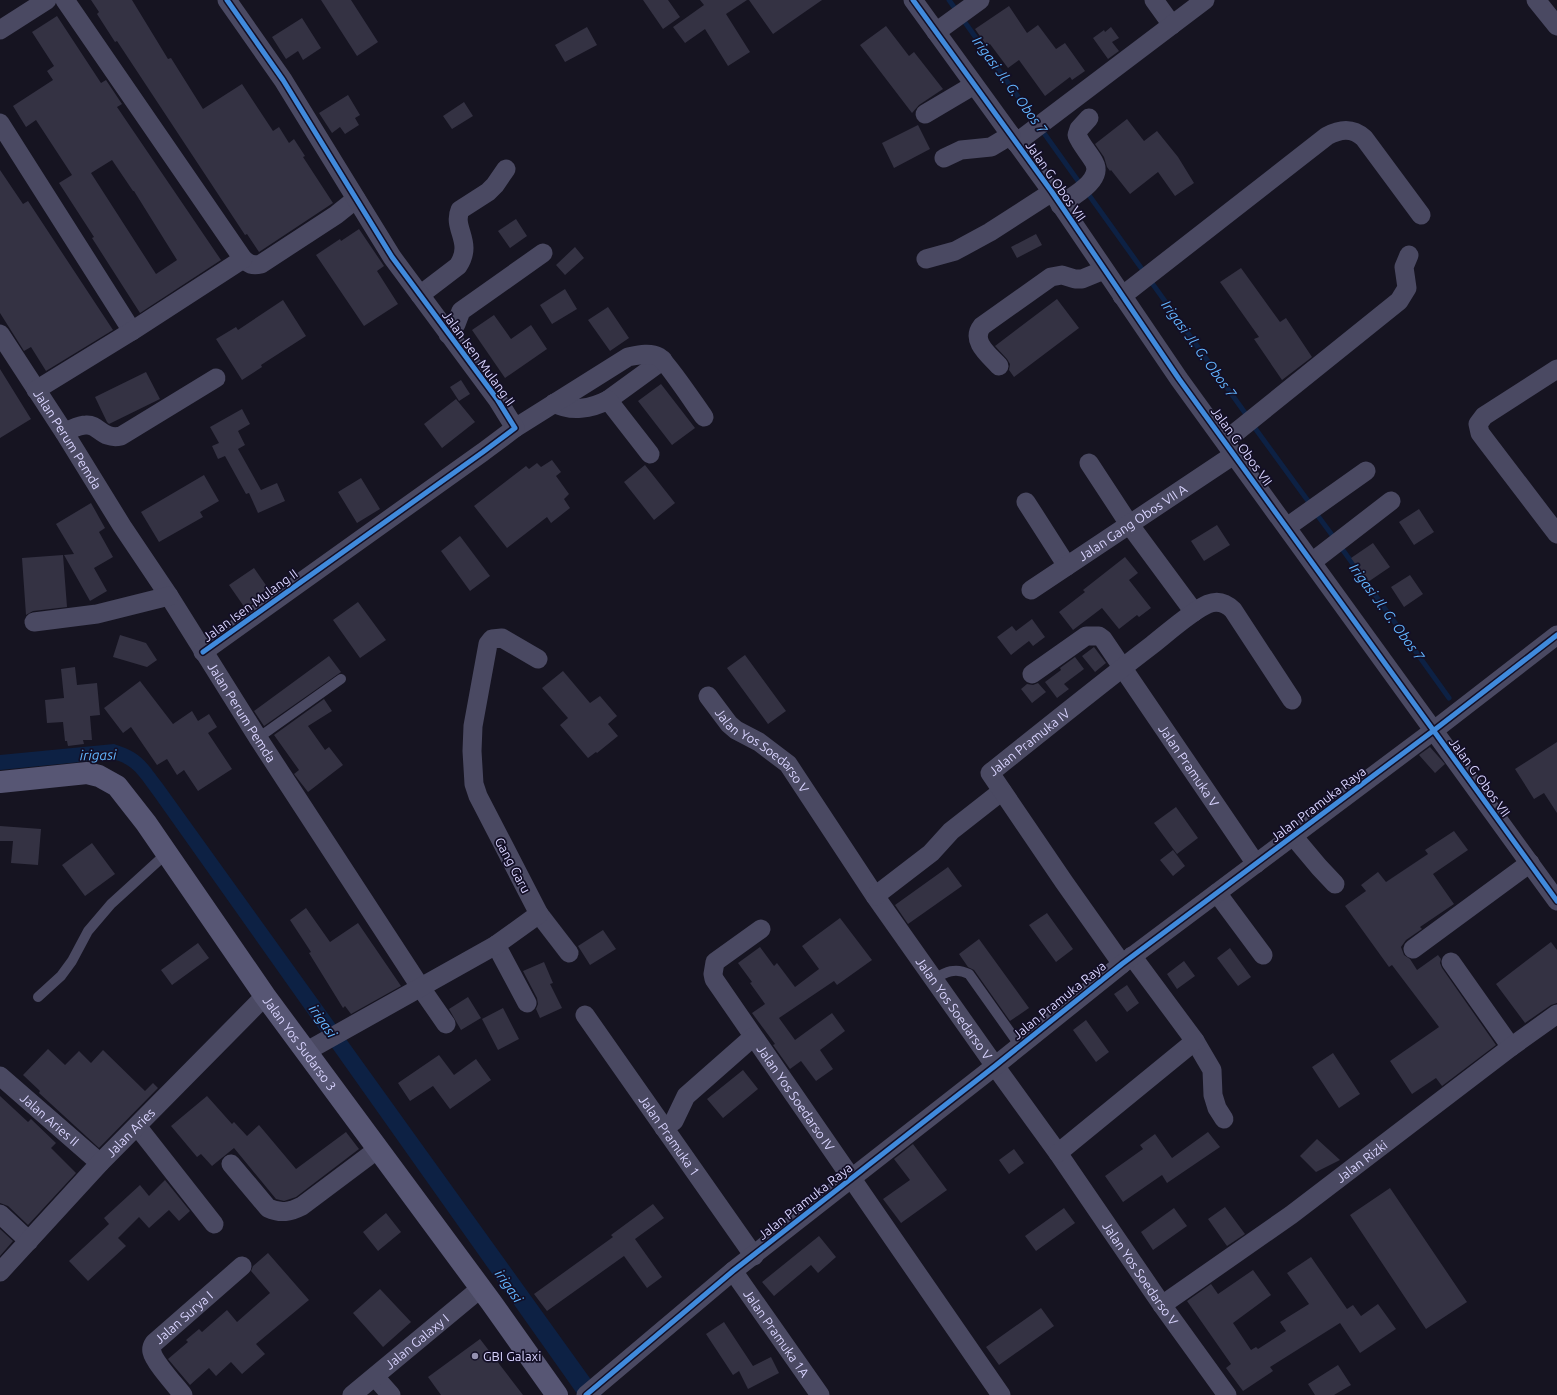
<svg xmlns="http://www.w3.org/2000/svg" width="1557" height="1395" viewBox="0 0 1557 1395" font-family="Ubuntu,sans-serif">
	<rect width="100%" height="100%" fill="#161421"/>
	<!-- water -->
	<path fill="#0d2144" d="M114 744C142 753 145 761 162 783L602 1395H578L154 796C141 779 133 762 110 759L0 770V755Z"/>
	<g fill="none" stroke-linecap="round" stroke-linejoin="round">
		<!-- stream -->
		<path stroke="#0d2144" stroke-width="5" d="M949 0 1081 185
			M1086 191 1248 417
			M1252 424 1311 505
			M1315 512 1335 539
			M1340 546 1449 698"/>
	</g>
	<!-- building -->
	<path fill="#343243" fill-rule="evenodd" d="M91 0H132L168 59 171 58 203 109 242 84 273 131 279 127 289 143 294 139 305 156 303 157 333 203 259 252 247 234 245 235 117 41 115 42 97 14 99 12Z
		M321 0H351L378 42 357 56Z
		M643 0H668L680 17 663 29Z
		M700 0H747L726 14 750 52 728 66 705 29 685 43 673 27 704 5Z
		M749 0H822L773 34Z
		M1009 6 1027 33 1038 25 1056 49 1065 43 1085 71 1072 80 1070 77 1045 96 1019 60 1008 68 990 44 987 46 975 29Z
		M57 16 101 83 106 80 122 104 117 107 221 260 140 313 92 238 94 237 59 183 72 175 36 120 26 127 13 106 53 80 47 71 54 66 32 32ZM112 160 133 191H134L177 260 156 274 91 173Z
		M302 18 321 48 303 60 298 51 286 59 272 37Z
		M886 26 909 56 914 52 943 89 919 105 912 113 860 45Z
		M587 27 597 45 565 62 555 45Z
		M1111 27 1119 38 1112 42 1119 51 1108 59 1093 38 1104 30 1105 32Z
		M348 95 360 115 355 118 359 125 345 134 340 127 332 133 319 113Z
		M464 102 473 116 452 129 443 116Z
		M1127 119 1144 141 1157 131 1178 157 1194 183 1175 196 1158 172 1130 194 1111 170 1110 171 1107 167 1104 157 1095 144Z
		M918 125 930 149 894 168 882 143Z
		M0 170 23 204 28 201 113 330 46 371 31 347 24 351 0 313Z
		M516 219 527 236 510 248 498 231Z
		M359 229 384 266 377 271 398 304 364 326 316 255 340 239 341 241Z
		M1036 234 1042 245 1017 258 1011 247Z
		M575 247 584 258 565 275 556 265Z
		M1241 268 1280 322 1286 318 1312 357 1282 380 1254 339 1259 337 1220 282Z
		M565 289 577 309 552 324 540 305Z
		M1057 299 1079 328 1014 377 1009 370 1010 364 1007 359 995 346Z
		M283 300 306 336 261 365 262 367 242 380 216 339 236 327 238 330Z
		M608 307 629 338 610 351 588 320Z
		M494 315 511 339 531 325 547 349 505 378 472 330Z
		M0 369 31 419 0 438Z
		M146 372 160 399 109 424 107 422 95 397Z
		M461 380 470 394 459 401 450 387Z
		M661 384 695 428 672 445 638 401Z
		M456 399 475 422 442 448 424 424Z
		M242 409 250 424 238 431 245 445 238 449 261 490 277 483 285 501 258 513 249 493 246 494 225 456 218 459 212 446 219 443 210 427Z
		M552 460 561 472 556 476 569 494 564 499 570 508 551 523 547 517 507 548 474 506 526 466 529 469 537 463 541 467Z
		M645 465 675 503 654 520 624 482Z
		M204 475 219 501 200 512 203 517 159 542 141 512Z
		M361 478 380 509 357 523 338 492Z
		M91 503 105 528 99 532 113 557 94 568 107 591 90 601 64 555 74 554 56 524Z
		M1419 509 1434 532 1414 545 1399 522Z
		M1217 525 1230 545 1204 561 1191 541Z
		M460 536 490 576 470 591 441 551Z
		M1373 543 1390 567 1368 582 1351 558Z
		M63 555 67 607 33 611 26 615 22 558Z
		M1125 557 1138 573 1129 580 1151 608 1139 617 1137 615 1119 629 1102 608 1073 630 1059 612 1085 592 1083 590Z
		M254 568 270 591 245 608 229 585Z
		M1410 575 1423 594 1404 607 1391 587Z
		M358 602 386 640 360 658 333 620Z
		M1032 619 1045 637 1033 646 1029 641 1011 655 997 637 1012 626 1016 631Z
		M120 635 146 643 157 660 147 667 113 657Z
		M1094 647 1106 663 1095 672 1082 656Z
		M745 655 786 711 768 724 727 668Z
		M329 656 341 672 264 726 254 711Z
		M1075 657 1084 669 1064 684 1069 689 1057 698 1045 682 1061 670 1060 668Z
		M75 667 77 685 97 683 100 715 90 716 92 740H83L84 744 68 746 67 741H65L63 722 47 723 45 700 64 698 61 669Z
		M563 671 590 703 600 696 617 716 608 724 618 736 597 753 596 752 588 758 560 725 568 718 542 688Z
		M140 681 173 724 192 711 198 721 209 714 217 727 208 733 232 769 198 791 184 770 177 775 167 759 157 765 131 727 123 733 104 708Z
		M1038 683 1046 692 1032 703 1021 689 1027 684 1033 685Z
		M324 699 332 711 308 726 325 750 329 747 343 765 308 792 294 774 299 770 274 735Z
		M1557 742V813L1544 793 1534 799 1515 769Z
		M1430 747 1445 764 1435 773 1419 755Z
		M1176 807 1198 838 1177 854 1154 823Z
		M0 826 41 829 38 865 11 863 13 841H0Z
		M1454 831 1468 850 1433 874 1454 904 1420 927 1422 929 1406 940 1401 947 1404 955 1410 959 1417 970 1438 955 1441 959 1440 963 1442 968 1496 1045 1442 1086 1436 1078 1412 1094 1390 1061 1439 1027 1392 965 1389 967 1345 906 1366 891 1361 885 1378 872 1386 882 1428 854 1425 850Z
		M92 843 115 874 85 896 62 865Z
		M1173 850 1185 866 1173 876 1160 860Z
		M948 867 962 886 908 924 895 905Z
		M306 908 330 942 358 923 401 986 351 1014 345 1006 343 1008 309 953 311 952 290 920Z
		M1047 913 1073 949 1056 962 1029 925Z
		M840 918 872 960 837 985 834 981 779 1018 795 1040 832 1013 845 1031 820 1050 833 1069 816 1081 801 1061 790 1069 773 1045 775 1044 752 1013 765 1004 750 983 752 982 738 963 760 947 774 966 777 963 795 987 819 969 802 946Z
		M603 930 616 949 590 965 578 946Z
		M979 939 1029 1008 1010 1021 974 970 968 967 959 954Z
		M1551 942 1557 950V1003L1551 1005 1525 1023 1496 984Z
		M198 943 209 958 172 985 161 970Z
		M1230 948 1251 977 1238 986 1217 958Z
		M1184 961 1195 976 1177 989 1167 974Z
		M544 962 553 983 550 984 562 1008 540 1018 536 1009 538 1004 537 998 523 971Z
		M1127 985 1139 1003 1127 1012 1114 994Z
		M468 997 481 1018 461 1030 449 1009Z
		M503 1008 519 1039 498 1050 482 1019Z
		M1086 1020 1109 1052 1096 1062 1073 1030Z
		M48 1049 65 1065 79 1051 91 1063 103 1050 145 1091 153 1083 158 1088 99 1148 39 1093 40 1091 23 1075Z
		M1333 1053 1360 1094 1339 1108 1312 1067Z
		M439 1055 454 1075 476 1059 491 1080 450 1109 433 1086 410 1101 398 1083Z
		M743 1070 758 1089 723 1118 707 1099Z
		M0 1096 28 1122 31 1119 56 1143 51 1148 76 1173 28 1225 8 1206 0 1203Z
		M207 1096 232 1124 234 1122 247 1136 259 1125 296 1169 346 1132 359 1149 296 1197 284 1201 276 1199 234 1148 212 1166 201 1154 197 1157 171 1126Z
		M1208 1132 1220 1147 1167 1183 1162 1175 1123 1202 1105 1176 1143 1149 1140 1145 1155 1134 1172 1158Z
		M1317 1139 1340 1160 1316 1172 1300 1156Z
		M913 1144 947 1190 901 1223 883 1199 910 1180 894 1159Z
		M1014 1149 1024 1163 1009 1174 999 1160Z
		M165 1180 190 1211 179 1221 169 1210 149 1228 139 1217 118 1238 126 1246 88 1281 69 1261 109 1224 104 1218 140 1185 149 1196Z
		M1390 1188 1467 1302 1426 1329 1350 1215Z
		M653 1204 664 1218 635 1239 662 1277 647 1288 624 1256 547 1311 534 1294 613 1237 611 1235Z
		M1225 1207 1245 1234 1227 1246 1208 1219Z
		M1064 1208 1075 1223 1036 1251 1025 1236Z
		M1174 1208 1187 1226 1153 1250 1141 1232Z
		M386 1213 401 1232 378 1251 363 1232Z
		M0 1229 13 1241 0 1256Z
		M819 1236 836 1257 818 1273 811 1265 774 1296 762 1282Z
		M268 1253 309 1300 256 1344 265 1354 242 1374 231 1362 216 1376 209 1368 190 1385 168 1359 188 1342 186 1340 199 1329 202 1332 227 1310 237 1322 270 1293 251 1271 253 1266Z
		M1311 1257 1347 1309 1353 1305 1361 1316 1378 1304 1396 1329 1360 1353 1340 1323 1270 1367 1273 1371 1243 1391 1226 1368 1231 1364 1187 1301 1211 1284 1218 1294 1253 1270 1271 1295 1233 1323 1251 1350 1256 1347 1258 1349 1286 1331 1280 1322 1309 1304 1287 1273Z
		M380 1289 411 1322 383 1347 353 1313Z
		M1041 1308 1054 1326 999 1365 986 1347Z
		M724 1322 753 1366 771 1357 779 1373 748 1389 739 1371 733 1375 706 1334Z
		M480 1339 523 1395H441L428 1377Z
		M1338 1365 1351 1385 1334 1395H1315L1308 1384Z"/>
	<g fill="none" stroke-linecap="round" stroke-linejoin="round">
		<!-- lane -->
		<path stroke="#4a4962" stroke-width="10" d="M258 738 341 679
			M934 979C946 972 955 967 969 974L1020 1046
			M38 997 61 976 72 961 88 931 111 904 167 853"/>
		<!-- street -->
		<g stroke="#4a4962" stroke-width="19">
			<path d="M913 0 1052 192 1179 379 1557 901"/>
			<path d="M1154 0 1172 25"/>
			<path d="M1536 0 1557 26"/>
			<path d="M0 30 47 0"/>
			<path d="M936 32 980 0"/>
			<path d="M925 114 974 85"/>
			<path d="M0 123 132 331"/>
			<path d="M1016 143 1205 0"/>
			<path d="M944 158 961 150 991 147 1011 135"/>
			<path d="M1060 205C1073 196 1104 180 1094 162 1089 153 1081 145 1077 135L1079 129 1089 118"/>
			<path d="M243 259C249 264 252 266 261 264L336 215 356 199"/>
			<path d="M926 259 955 251 990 232 1052 192"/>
			<path d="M420 295 458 266C474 242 452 229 460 210L488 192 495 185 506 169"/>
			<path d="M1122 296 1327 136C1340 129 1352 127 1364 138L1421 215"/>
			<path id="s1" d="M0 334 64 432 122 526 169 596 258 738 421 988 446 1024"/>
			<path d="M448 334 456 324 461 311 543 253"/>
			<path d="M999 366C989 355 970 341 982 326L1051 277 1062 275 1075 279H1082L1104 270"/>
			<path d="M1557 369 1484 416 1478 424 1480 433 1486 441 1557 534"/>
			<path d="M36 390 132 331 243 259 65 0"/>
			<path d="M608 400 663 360"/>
			<path d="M554 403C571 412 591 409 608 400L650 454"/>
			<path d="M515 428 628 357C638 355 650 352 659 357 667 362 696 406 704 417"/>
			<path d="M64 432C71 430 78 425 86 425 99 424 102 440 121 436L216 378"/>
			<path d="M1225 441 1399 301 1407 288 1404 267 1409 255"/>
			<path d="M1089 463 1129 524 1194 612"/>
			<path d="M1026 502 1067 566"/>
			<path d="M1287 527 1366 471"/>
			<path d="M1312 562 1391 501"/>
			<path id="s2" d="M1031 590 1235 454"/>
			<path d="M34 622 97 614 169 596"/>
			<path d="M203 652 483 452 515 428 497 399 392 257 283 80 227 0"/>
			<path id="s3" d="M1032 674 1086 636H1099L1103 639 1256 864"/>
			<path id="s4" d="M708 696 729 724 736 730 759 742 788 764 875 896 995 1066 1058 1153 1162 1305 1227 1395"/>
			<path d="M1293 836 1319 867 1335 884"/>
			<path d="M1217 893 1263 955"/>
			<path d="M875 896 931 853 951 831 1002 791"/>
			<path d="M539 914 569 953"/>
			<path id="s5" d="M761 929 715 962 713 974 714 979 1001 1395"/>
			<path d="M496 945 527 1003"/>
			<path d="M1413 949 1530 863"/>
			<path d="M1451 962 1511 1047"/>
			<path id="s6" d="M1122 964 1064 882 990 773C1044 730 1097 687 1152 645 1166 634 1193 610 1208 604 1218 600 1226 603 1233 610L1292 700"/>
			<path id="s7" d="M585 1015 754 1256"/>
			<path d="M1195 1041 1212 1070 1213 1095 1217 1108 1224 1119"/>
			<path d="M307 1051 496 945 539 914 478 796 474 784 472 751 473 726 488 644 492 639 502 638 538 659"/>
			<path id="s8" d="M0 1076 100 1163"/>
			<path d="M137 1126 214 1224"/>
			<path d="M664 1128 674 1121 686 1096 753 1037"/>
			<path d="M1058 1153 1195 1041 1132 956"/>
			<path d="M231 1164 268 1208C281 1214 290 1212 302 1206L378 1149"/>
			<path d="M0 1214 29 1241"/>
			<path id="s9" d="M733 1271 820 1395"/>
			<path id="s10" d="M0 1272 100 1163 265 996"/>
			<path id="s11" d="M1162 1305 1291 1215 1511 1047 1557 1014"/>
			<path d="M375 1377 391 1395"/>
			<path id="s12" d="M183 1395C176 1386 154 1362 152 1352 151 1348 152 1346 154 1343L242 1266"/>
			<path id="s13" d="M352 1395 481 1288"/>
			<path d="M586 1395 733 1271 995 1066 1122 964 1433 731 1557 635"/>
		</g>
		<!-- secondary -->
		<path stroke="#575674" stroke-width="22" id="s14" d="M0 782 87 773 99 776 117 786 146 823 265 996 491 1302 557 1395"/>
		<defs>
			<path id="cycleway" d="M913 0 1052 192 1179 379 1557 901
				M203 652 483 452 515 428 497 399 392 257 283 80 227 0
				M586 1395 733 1271 995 1066 1122 964 1433 731 1557 635"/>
		</defs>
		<!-- cycleway casing -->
		<use href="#cycleway" stroke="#130f26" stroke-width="8"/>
		<!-- cycleway -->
		<use href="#cycleway" stroke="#408adc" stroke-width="5"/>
	</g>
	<!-- markers -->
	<circle fill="#9591b1" stroke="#130f26" stroke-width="1.5" cx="475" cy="1356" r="4"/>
	<g text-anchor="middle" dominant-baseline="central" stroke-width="3.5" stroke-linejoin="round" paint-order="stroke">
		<!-- street labels -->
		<g font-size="13" fill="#d9d4ff" stroke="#130f26">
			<text transform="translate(1056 181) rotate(55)">Jalan G Obos VII</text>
			<text transform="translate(479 358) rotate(54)">Jalan Isen Mulang II</text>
			<text stroke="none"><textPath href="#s1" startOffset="125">Jalan Perum Pemda</textPath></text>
			<text transform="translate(1242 446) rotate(54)">Jalan G Obos VII</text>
			<text stroke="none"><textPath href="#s2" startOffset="122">Jalan Gang Obos VII A</textPath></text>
			<text transform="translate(250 605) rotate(-36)">Jalan Isen Mulang II</text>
			<text stroke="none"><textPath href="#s1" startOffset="449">Jalan Perum Pemda</textPath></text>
			<text stroke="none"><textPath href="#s6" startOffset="282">Jalan Pramuka IV</textPath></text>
			<text stroke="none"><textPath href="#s4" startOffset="78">Jalan Yos Soedarso V</textPath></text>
			<text stroke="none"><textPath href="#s3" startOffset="237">Jalan Pramuka V</textPath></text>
			<text transform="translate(1480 777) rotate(54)">Jalan G Obos VII</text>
			<text transform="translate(1318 804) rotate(-37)">Jalan Pramuka Raya</text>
			<text transform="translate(513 865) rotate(62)">Gang Garu</text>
			<text transform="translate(1059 1000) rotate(-39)">Jalan Pramuka Raya</text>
			<text stroke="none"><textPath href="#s4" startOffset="402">Jalan Yos Soedarso V</textPath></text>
			<text stroke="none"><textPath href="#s14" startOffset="436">Jalan Yos Sudarso 3</textPath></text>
			<text stroke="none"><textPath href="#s5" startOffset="218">Jalan Yos Soedarso IV</textPath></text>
			<text stroke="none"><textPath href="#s8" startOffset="66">Jalan Aries II</textPath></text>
			<text stroke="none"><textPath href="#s10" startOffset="191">Jalan Aries</textPath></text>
			<text stroke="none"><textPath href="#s7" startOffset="147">Jalan Pramuka 1</textPath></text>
			<text stroke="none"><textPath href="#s11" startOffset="246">Jalan Rizki</textPath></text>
			<text transform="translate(805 1201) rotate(-38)">Jalan Pramuka Raya</text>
			<text stroke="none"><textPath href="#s4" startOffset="726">Jalan Yos Soedarso V</textPath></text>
			<text stroke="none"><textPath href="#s12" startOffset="102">Jalan Surya I</textPath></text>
			<text stroke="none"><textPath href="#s9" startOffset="76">Jalan Pramuka 1A</textPath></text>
			<text stroke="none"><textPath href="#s13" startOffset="84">Jalan Galaxy I</textPath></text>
		</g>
		<!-- poi labels -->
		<g font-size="13" fill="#d9d4ff" stroke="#130f26" text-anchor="start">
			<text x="483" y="1356">GBI Galaxi</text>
		</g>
		<!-- water labels -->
		<g font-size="14" font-style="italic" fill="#62b6ff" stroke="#130f26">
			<text transform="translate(1010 85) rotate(54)">Irigasi Jl. G. Obos 7</text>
			<text transform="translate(1199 349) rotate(54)">Irigasi Jl. G. Obos 7</text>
			<text transform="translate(1387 612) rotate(54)">Irigasi Jl. G. Obos 7</text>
			<text transform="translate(98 755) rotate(-1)">irigasi</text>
			<text transform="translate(323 1021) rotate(55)">irigasi</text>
			<text transform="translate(509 1286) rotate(55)">irigasi</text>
		</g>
	</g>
</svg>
